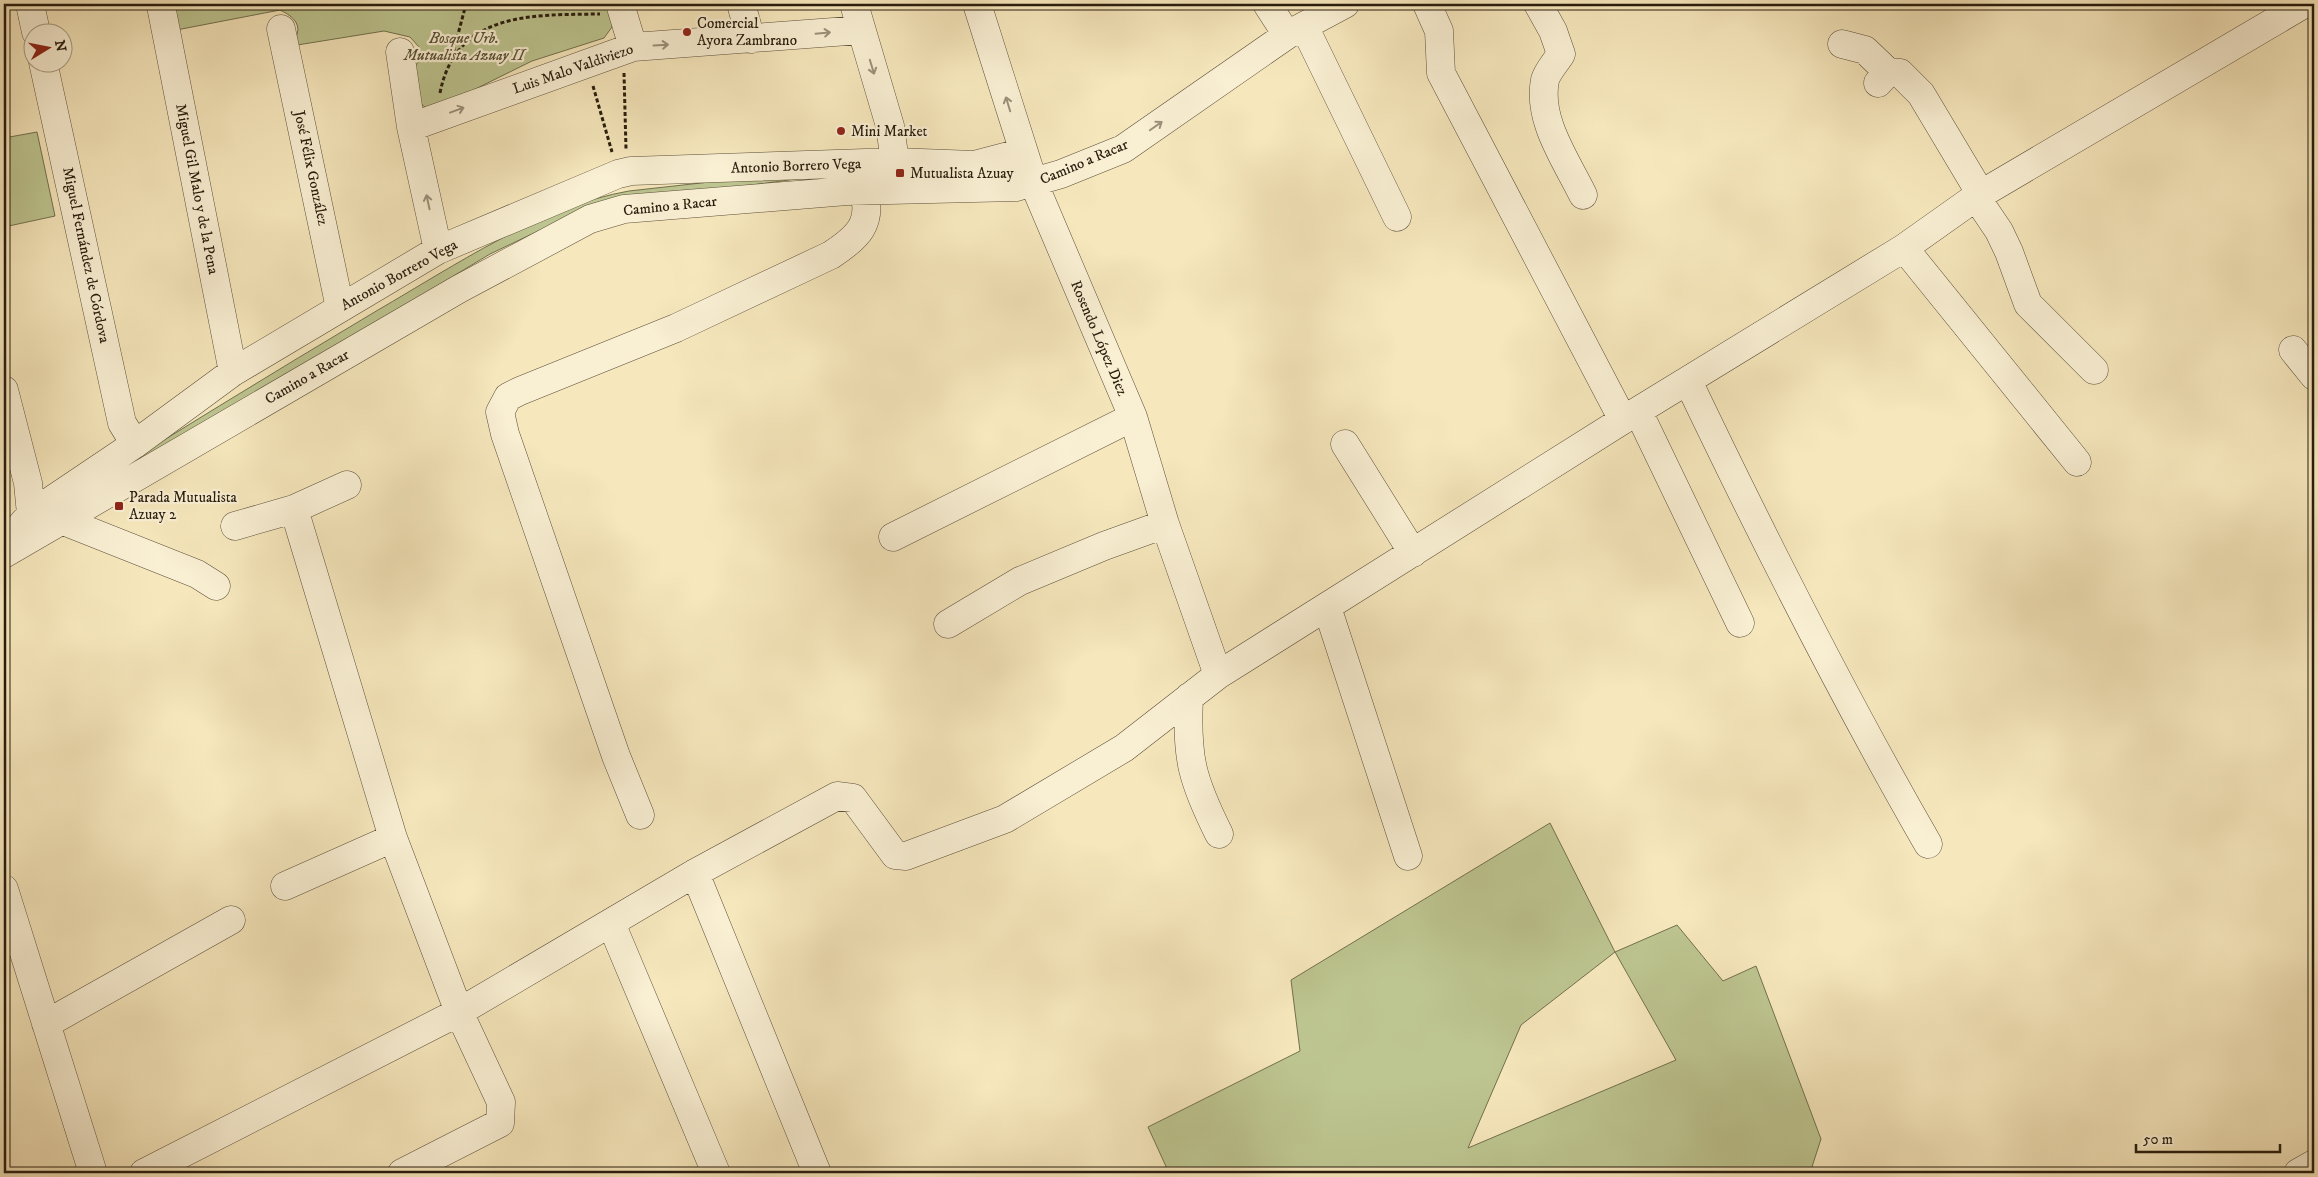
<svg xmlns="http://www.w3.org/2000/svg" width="2318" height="1177" viewBox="0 0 2318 1177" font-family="'IM FELL DW Pica',serif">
	<rect width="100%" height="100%" fill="#f6e7bc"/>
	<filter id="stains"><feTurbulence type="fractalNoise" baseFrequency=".004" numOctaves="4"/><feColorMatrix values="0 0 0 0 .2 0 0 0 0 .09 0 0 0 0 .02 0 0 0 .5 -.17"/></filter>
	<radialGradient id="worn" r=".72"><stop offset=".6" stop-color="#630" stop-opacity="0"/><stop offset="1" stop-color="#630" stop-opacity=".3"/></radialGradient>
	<!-- green -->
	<path fill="#bdc590" stroke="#72704e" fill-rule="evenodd" d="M171 4H611L613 11 612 27 604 38 532 61 441 106 427 109 418 101 410 70 421 60 419 47 410 37 384 31 291 46C303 29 299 19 280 10L166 32Z
		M37 132 55 216 4 227V138Z
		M897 166 886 176 797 179 691 193 555 223 490 254 189 435 62 503C167 438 272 373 378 310 454 266 542 206 629 191L791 173Z
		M1550 823 1615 952 1677 925 1723 981 1756 966 1821 1139 1810 1173H1169L1148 1127 1300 1051 1291 980ZM1615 952 1676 1060 1468 1148 1521 1025Z"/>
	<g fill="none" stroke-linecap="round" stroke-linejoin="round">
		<defs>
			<path id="minor" d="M30 4 36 32
				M620 4 633 47
				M741 4 751 39
				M854 4 890 126 895 162 974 165 1016 154 1021 145
				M977 4 1034 184 1133 417 1165 524 1218 675
				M1267 4 1287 35
				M1427 4 1439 31 1441 73 1623 420
				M1538 4 1553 31 1561 54C1556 62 1547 72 1545 80 1537 120 1566 160 1583 195
				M161 6 233 372
				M1304 26 1397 217
				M281 29 340 308
				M1842 44 1865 50 1888 72
				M400 52 411 127 438 250
				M43 62 122 423 135 444
				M1878 83 1888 72 1900 73 1921 94 1976 186V197L1999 231 2009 252 2028 304 2094 370
				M411 127 633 47 861 30
				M1904 248 2077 462
				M2293 350 2314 376
				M1688 381C1763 538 1841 693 1928 844
				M4 390 28 483 31 514
				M1638 411 1740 623
				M1345 444 1413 553
				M61 520 197 574 216 586
				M235 526 294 509 347 485
				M893 537 1133 417
				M4 545 31 514 135 444 233 372 438 250 618 174 631 171 895 162
				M4 554 459 289 590 219 624 209 847 191 1016 187 1061 174 1123 149 1287 35 1345 4
				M1327 607 1408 856
				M948 624 1020 581 1104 546 1165 524
				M1189 697C1186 758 1192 780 1219 834
				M640 815 616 756 505 434 500 412 508 397 520 391 676 328 831 255C857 238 873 224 864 191
				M695 873 817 1173
				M285 886 393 838
				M4 889 93 1173
				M611 923 716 1173
				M46 1024 231 920
				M144 1173 459 1012 393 838 294 509
				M402 1173 500 1123 501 1102 459 1012 695 873 837 796 853 798 895 855 906 856 1005 819 1124 748 1218 675 1623 420 1904 248 1976 197 2304 4
				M2298 1173 2314 1164"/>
		</defs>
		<!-- minor casing -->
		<use href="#minor" stroke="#5c4f39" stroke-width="29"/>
		<!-- path -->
		<path stroke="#281c0d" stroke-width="3" stroke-dasharray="4 2.5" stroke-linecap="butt" d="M452 57 466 4
			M624 73 626 149
			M593 86 612 152
			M440 93C456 11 533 15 600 14"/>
		<!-- minor -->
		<use href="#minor" stroke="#f9efd3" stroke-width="28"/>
	</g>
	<!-- one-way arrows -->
	<defs><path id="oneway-shaft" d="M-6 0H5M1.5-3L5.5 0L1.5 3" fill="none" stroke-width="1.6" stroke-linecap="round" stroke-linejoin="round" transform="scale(1.25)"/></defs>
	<g stroke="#9b907a">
		<use href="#oneway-shaft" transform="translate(823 33) rotate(-5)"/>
		<use href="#oneway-shaft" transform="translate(661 45) rotate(-3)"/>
		<use href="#oneway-shaft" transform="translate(872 67) rotate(73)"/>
		<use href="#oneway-shaft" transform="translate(1008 104) rotate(-107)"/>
		<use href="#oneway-shaft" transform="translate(457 110) rotate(-20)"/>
		<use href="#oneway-shaft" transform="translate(1156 126) rotate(-35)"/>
		<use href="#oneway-shaft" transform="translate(428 202) rotate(-102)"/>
	</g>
	<!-- markers -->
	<g fill="#8f2418" stroke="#f9efd3" stroke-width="2">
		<circle cx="687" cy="32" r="5"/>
		<circle cx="841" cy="131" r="5"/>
		<rect x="895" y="168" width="10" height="10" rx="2.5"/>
		<rect x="114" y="501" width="10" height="10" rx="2.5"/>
	</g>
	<g text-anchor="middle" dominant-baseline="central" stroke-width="4.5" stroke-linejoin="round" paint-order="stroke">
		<!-- poi labels -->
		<g font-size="15" fill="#281c0d" stroke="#f9efd3" text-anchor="start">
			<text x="697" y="23">Comercial<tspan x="697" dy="17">Ayora Zambrano</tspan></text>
			<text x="851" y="131">Mini Market</text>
			<text x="910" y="173">Mutualista Azuay</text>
			<text x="129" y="497">Parada Mutualista<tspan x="129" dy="17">Azuay 2</tspan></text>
		</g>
		<!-- park labels -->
		<g font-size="15" font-style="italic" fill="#554f34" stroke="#f9efd3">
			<text x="464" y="38">Bosque Urb.<tspan x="464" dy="17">Mutualista Azuay II</tspan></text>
		</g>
		<!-- street labels -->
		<g font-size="15" fill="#281c0d" stroke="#f9efd3">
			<text transform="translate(573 69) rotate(-19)">Luis Malo Valdiviezo</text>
			<text transform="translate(1084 162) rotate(-23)">Camino a Racar</text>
			<text transform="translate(796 166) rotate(-2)">Antonio Borrero Vega</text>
			<text transform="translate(311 168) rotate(78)">José Félix González</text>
			<text transform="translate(197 189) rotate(79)">Miguel Gil Malo y de la Pena</text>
			<text transform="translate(670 206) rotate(-6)">Camino a Racar</text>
			<text transform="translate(86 255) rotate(78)">Miguel Fernández de Córdova</text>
			<text transform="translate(399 275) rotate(-29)">Antonio Borrero Vega</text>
			<text transform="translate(1099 338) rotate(67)">Rosendo López Diez</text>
			<text transform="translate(307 377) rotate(-30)">Camino a Racar</text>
		</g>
	</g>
	<!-- margin -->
	<rect width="2318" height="1177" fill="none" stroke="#f6e7bc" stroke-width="20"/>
	<rect x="5" y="5" width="2308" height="1167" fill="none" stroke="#281c0d" stroke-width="2.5"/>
	<rect x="10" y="10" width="2298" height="1157" fill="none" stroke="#281c0d"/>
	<!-- north arrow -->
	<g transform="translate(48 48) rotate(80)"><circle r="24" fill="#f9efd3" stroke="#a59b84"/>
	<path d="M0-4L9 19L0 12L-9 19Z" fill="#8f2418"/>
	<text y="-8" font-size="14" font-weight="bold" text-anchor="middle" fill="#281c0d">N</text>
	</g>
	<!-- scale -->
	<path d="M2136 1144v8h144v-8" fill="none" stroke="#281c0d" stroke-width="2.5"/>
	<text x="2143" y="1144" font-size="15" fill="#281c0d" stroke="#f9efd3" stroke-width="4" paint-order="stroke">50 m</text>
	<rect width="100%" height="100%" filter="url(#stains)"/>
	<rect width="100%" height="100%" fill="url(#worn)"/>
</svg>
